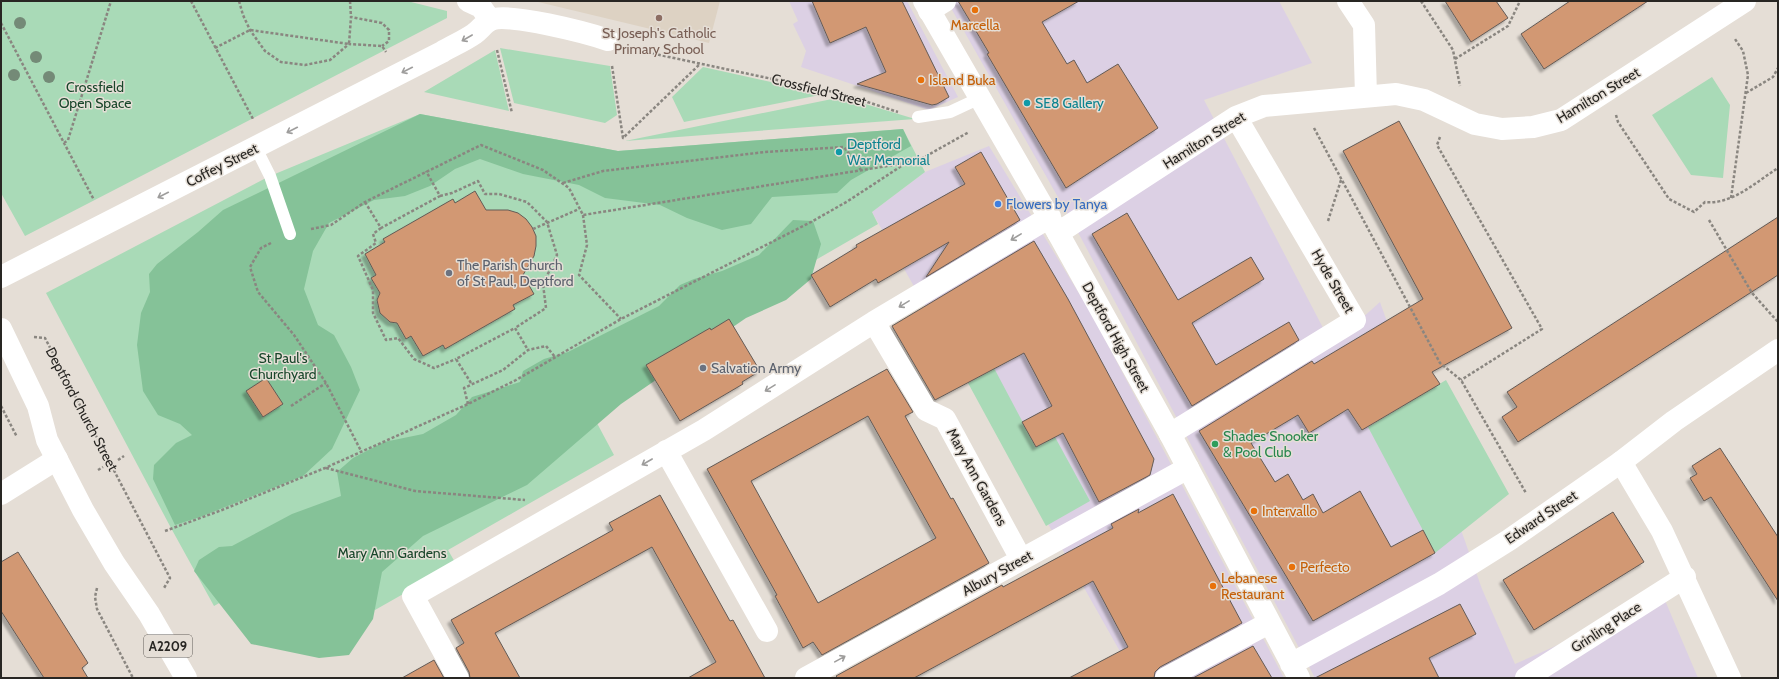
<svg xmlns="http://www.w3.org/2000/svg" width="1779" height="679" viewBox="0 0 1779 679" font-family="Cabin,sans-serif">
	<defs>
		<filter id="shadow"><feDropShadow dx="-3.5" dy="3.5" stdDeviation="1" flood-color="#0004"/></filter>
	</defs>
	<rect width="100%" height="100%" fill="#e5ded6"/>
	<!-- commercial -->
	<path fill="#dcd0e4" d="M789 1H907L958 97 929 110 801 67 806 51 793 24 798 21Z
		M947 1H1279L1312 63 1204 100 1332 345 1380 302 1482 589 1515 664 1664 598 1698 678H1315L1080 236Z
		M989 146 1091 313 1284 678H1135L872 212 925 172Z"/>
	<!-- built -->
	<path fill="#ddd2c3" d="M534 1H720L709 43Z"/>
	<!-- green -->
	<path fill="#a9dab7" d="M1 1H407L447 11V18L25 236 1 193Z
		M500 48 610 66 617 115 605 123 514 103Z
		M495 50 509 111 424 92Z
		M703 67 825 94 684 122 672 97Z
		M1712 77 1730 105 1723 178 1691 175 1652 115Z
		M842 97 915 119 625 141Z
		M420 114 618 151 903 129 925 172 872 212 878 224 582 395 614 455 448 550 456 564 375 610 332 539 214 606 171 528 46 293 270 176Z
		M994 368 1036 447 1055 437 1090 501 1046 526 968 383Z
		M1446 380 1509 494 1435 553 1368 427Z"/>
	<!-- forest -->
	<path fill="#85c298" d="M420 114 618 151 903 129 911 146 851 180 837 193 772 197 751 224 722 230 687 218 660 205 605 198 579 185 523 174 480 159 455 169 430 186 405 196 374 200 329 223 313 251 304 289 318 325 334 335 351 367 360 390 332 449 303 476 200 517 175 525 153 479 154 465 176 443 192 435 180 424 158 415 143 391 137 345 141 313 150 292 149 274 157 264 198 232 223 210Z
		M793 220 813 221 821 244 811 279 786 300 746 318 621 404 527 485 423 536 382 572 373 619 349 655 319 658 251 644 194 571 199 560 219 547 232 546 292 514 341 496 337 472 353 458 384 442 423 434 456 415 472 397 520 382 523 371 544 359 568 352 659 306 680 285 694 279 722 271 759 255Z"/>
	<!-- building -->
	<path fill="#d29873" stroke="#645b56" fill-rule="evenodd" filter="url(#shadow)" d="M812 1H902L949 97 937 104 932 105 857 84 886 72 866 27 830 43Z
		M958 1H1079L1042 22 1067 64 1074 60 1087 83 1118 64 1158 128 1066 188 987 54 989 53Z
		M1445 1H1496L1508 18 1471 42Z
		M1570 1H1648L1544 69 1521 34Z
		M1399 121 1512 328 1432 372 1440 384 1362 430 1348 409 1309 433 1298 415 1251 443 1275 482 1288 474 1303 500 1313 494 1323 513 1360 491 1391 547 1423 530 1435 553 1313 621 1199 431 1312 361 1314 364 1423 299 1343 151Z
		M981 152 1020 220 926 277 949 242 878 283 876 279 830 307 811 275 857 247 856 245 965 184 955 167Z
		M475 191 486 210H508L518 213 526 219 532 227 536 236V246L534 256 523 275 534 294 513 305 515 309 445 349 443 345 423 356 411 336 406 339 397 323 390 322 380 313 377 300 380 293 371 278 376 275 365 254 385 242 383 239 453 199 455 203Z
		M1127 213 1178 300 1251 257 1264 279 1192 323 1216 365 1289 322 1299 340 1192 406 1092 234Z
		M1778 217V275L1518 442 1502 417 1517 407 1507 392Z
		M1034 241 1068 299 1154 459 1150 475 1099 502 1063 433 1036 447 1022 422 1052 406 1024 353 935 400 892 326Z
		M729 319 760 371 742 382 743 384 680 421 646 365 710 328 711 330Z
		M887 369 913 412 905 416 951 499 953 498 989 563 822 655 813 642 803 648 775 596 777 595 707 469ZM868 416 936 538 818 603 751 481Z
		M266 378 283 404 263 417 246 391Z
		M1720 448 1778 537V601L1711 497 1704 501 1690 478 1697 474 1692 466Z
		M1173 494 1242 623 1160 667 1155 672 1154 678H1069L1128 647 1093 581 914 678H838L836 676 1002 585 1003 587 1113 528 1111 524 1139 509 1138 513Z
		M660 495 730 621 733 620 765 678H688L716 662 652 547 495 633 520 678H470L469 672 456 648 464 643 451 620 613 530 609 523Z
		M1613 512 1644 562 1534 630 1503 580Z
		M18 552 88 663 82 668 88 678H44L1 611V562Z
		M1460 604 1476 634 1429 658 1439 678H1315Z
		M1253 646 1272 678H1193Z
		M434 660 444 678H402Z"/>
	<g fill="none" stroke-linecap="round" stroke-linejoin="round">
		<!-- path -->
		<path stroke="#8a8680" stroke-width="2.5" stroke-dasharray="3 2" stroke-linecap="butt" d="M191 1 253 119
			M239 1 243 15 250 30 265 51 281 62 305 65 330 60 349 44 382 46 386 52
			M350 1 351 17
			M1421 1 1453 50 1460 86
			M1 23 94 200
			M634 47 655 54 843 94 898 112
			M215 48 250 30 349 44 351 17 382 23 389 30V41L382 46
			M497 50 512 113
			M1455 59 1508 26 1520 1
			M612 66 623 138 700 64
			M1746 93 1773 77 1778 68
			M1616 115 1618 122 1669 199 1694 212 1705 202C1732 205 1756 182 1778 168
			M1314 128 1440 363 1461 380 1526 493
			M1440 137 1437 145 1542 329 1461 380
			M64 143 68 140 111 1
			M563 183 603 171 765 152 844 147 861 170
			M440 196 452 193 478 181 485 194H499L527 202 547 222 557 255 543 284 546 308 515 328
			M1731 198 1748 75 1743 51 1735 39
			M365 202 381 228 440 196 426 171
			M583 215 587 245 579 275 621 319
			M1709 220 1752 293 1778 322
			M1328 221 1341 180
			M381 228 373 234 376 243 358 256 373 290V313L386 340 398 338 414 359 434 368 456 359
			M311 229 331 225 365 202 481 145 543 170 569 188 583 215 906 163
			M533 229 579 209
			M271 243 261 248 250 267 258 292 294 335 326 383 361 451
			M34 337 45 338 170 578 164 588
			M471 383 456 359 515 328 528 350
			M468 404 464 388 503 370 528 350 546 346 555 357
			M1 406 17 437
			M291 406 326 383
			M118 460 124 456
			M326 468 415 491 525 500
			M98 470 103 467
			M165 531 222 510 325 468 468 404 516 380 621 319 813 221 848 201 906 163 919 160 969 132
			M97 588 95 597 97 609 133 678"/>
		<!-- service -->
		<path stroke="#fff" stroke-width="12" d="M918 117 950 112 980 98
			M256 148 270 176 290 234"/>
		<!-- minor -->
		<path stroke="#fff" stroke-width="22" d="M468 1 481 7 490 20
			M1348 1 1364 25 1366 96
			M929 11 945 1
			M1058 233 1236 117 1264 106 1396 94 1424 100 1475 124 1502 129 1533 127 1561 120 1745 1
			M1 277 442 52C452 46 464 41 474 34 480 30 484 23 491 20 507 12 588 33 608 40
			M874 322 926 410 945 419 1021 559
			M1170 434 1355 320 1236 117
			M666 451 767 631
			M1621 462 1662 531 1730 678
			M1 494 57 459
			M458 678 413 596 704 430 874 322 1050 217
			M806 678 1188 468
			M1166 678 1269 623
			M1526 678 1685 577"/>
		<!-- tertiary -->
		<path stroke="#fff" stroke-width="22" d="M924 1 1058 233 1170 434 1299 678
			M1291 664 1439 584 1509 540 1621 462 1674 421 1778 350"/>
		<!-- primary -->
		<path stroke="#fff" stroke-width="22" d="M1 329 38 406 47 440 83 510 114 563 149 614 186 678"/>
	</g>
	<!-- trees -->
	<g fill="#748a77">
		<circle cx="20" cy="23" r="6"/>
		<circle cx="36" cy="57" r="6"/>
		<circle cx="14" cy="75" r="6"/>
		<circle cx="49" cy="77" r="6"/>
	</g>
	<!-- one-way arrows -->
	<defs><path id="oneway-shaft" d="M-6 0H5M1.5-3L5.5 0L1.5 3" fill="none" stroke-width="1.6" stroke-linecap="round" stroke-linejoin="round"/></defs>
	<g stroke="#9e9d9c">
		<use href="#oneway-shaft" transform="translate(467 38) rotate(150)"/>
		<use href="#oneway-shaft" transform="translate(407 70) rotate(153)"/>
		<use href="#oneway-shaft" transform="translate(292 130) rotate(153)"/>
		<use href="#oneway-shaft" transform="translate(163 195) rotate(153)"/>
		<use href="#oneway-shaft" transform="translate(1016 237) rotate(149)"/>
		<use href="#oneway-shaft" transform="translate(904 304) rotate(149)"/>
		<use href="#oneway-shaft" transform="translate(770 388) rotate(148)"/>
		<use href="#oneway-shaft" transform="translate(647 462) rotate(150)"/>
		<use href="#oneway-shaft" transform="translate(840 659) rotate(-29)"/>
	</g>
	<!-- markers -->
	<g fill="#e8710a" stroke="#e5ded6" stroke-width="1.5">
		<circle cx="975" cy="10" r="4"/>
		<circle cx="921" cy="80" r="4"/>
		<circle cx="1254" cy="511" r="4"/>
		<circle cx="1292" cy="567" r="4"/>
		<circle cx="1213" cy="586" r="4"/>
	</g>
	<circle fill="#8d6e63" stroke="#e5ded6" stroke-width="1.5" cx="659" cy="18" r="4"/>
	<g fill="#0f9aa8" stroke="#e5ded6" stroke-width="1.5">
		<circle cx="1027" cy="103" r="4"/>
		<circle cx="839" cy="152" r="4"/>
	</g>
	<circle fill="#3f7fe0" stroke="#e5ded6" stroke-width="1.5" cx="998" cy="204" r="4"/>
	<g fill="#6b7280" stroke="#e5ded6" stroke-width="1.5">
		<circle cx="449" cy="273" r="4"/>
		<circle cx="703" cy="368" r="4"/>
	</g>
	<circle fill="#2e9e5b" stroke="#e5ded6" stroke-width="1.5" cx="1215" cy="444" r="4"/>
	<g text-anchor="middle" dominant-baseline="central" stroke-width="3" stroke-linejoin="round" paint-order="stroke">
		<!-- shield labels -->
		<rect fill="#e5ded6" stroke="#615d59" stroke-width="1" x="144" y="635" width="48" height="22" rx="3"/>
		<g font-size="13" font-weight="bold" fill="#282623">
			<text x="168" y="646">A2209</text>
		</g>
		<!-- food labels -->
		<g font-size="14" fill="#c56008" stroke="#e5ded6" text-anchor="start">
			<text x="975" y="25" text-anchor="middle">Marcella</text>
			<text x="929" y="80">Island Buka</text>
			<text x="1262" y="511">Intervallo</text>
			<text x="1300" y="567">Perfecto</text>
			<text x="1221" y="578">Lebanese<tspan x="1221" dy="16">Restaurant</tspan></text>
		</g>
		<!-- education labels -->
		<g font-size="14" fill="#785e54" stroke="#e5ded6">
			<text x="659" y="33">St Joseph's Catholic<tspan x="659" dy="16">Primary School</tspan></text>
		</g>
		<!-- park labels -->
		<g font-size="14" fill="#18462a" stroke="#e5ded6">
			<text x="95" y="87">Crossfield<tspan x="95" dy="16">Open Space</tspan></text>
			<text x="283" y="358">St Paul's<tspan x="283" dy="16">Churchyard</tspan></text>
			<text x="392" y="553">Mary Ann Gardens</text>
		</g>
		<!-- street labels -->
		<g font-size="14" fill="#282623" stroke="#e5ded6">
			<text transform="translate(819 90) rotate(14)">Crossfield Street</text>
			<text transform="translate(1598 95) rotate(-31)">Hamilton Street</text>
			<text transform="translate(1204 140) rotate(-32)">Hamilton Street</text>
			<text transform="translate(222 165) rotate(-27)">Coffey Street</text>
			<text transform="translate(1333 281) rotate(60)">Hyde Street</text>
			<text transform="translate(1116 337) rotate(61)">Deptford High Street</text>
			<text transform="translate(82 409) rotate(62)">Deptford Church Street</text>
			<text transform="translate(977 477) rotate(61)">Mary Ann Gardens</text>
			<text transform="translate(1541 517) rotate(-34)">Edward Street</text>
			<text transform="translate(997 573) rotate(-29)">Albury Street</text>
			<text transform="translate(1606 627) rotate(-33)">Grinling Place</text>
		</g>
		<!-- culture labels -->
		<g font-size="14" fill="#0d838f" stroke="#e5ded6" text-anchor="start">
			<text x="1035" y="103">SE8 Gallery</text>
			<text x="847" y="144">Deptford<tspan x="847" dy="16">War Memorial</tspan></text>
		</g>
		<!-- shop labels -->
		<g font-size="14" fill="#366cbe" stroke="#e5ded6" text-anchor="start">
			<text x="1006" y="204">Flowers by Tanya</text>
		</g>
		<!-- worship labels -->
		<g font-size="14" fill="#5b616d" stroke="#e5ded6" text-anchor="start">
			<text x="457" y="265">The Parish Church<tspan x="457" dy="16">of St Paul, Deptford</tspan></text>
			<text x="711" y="368">Salvation Army</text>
		</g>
		<!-- leisure labels -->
		<g font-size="14" fill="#27864d" stroke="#e5ded6" text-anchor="start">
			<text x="1223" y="436">Shades Snooker<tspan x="1223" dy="16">&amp; Pool Club</tspan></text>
		</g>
	</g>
	<!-- border -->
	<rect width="1779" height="679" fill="none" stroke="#282623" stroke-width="4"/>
</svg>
